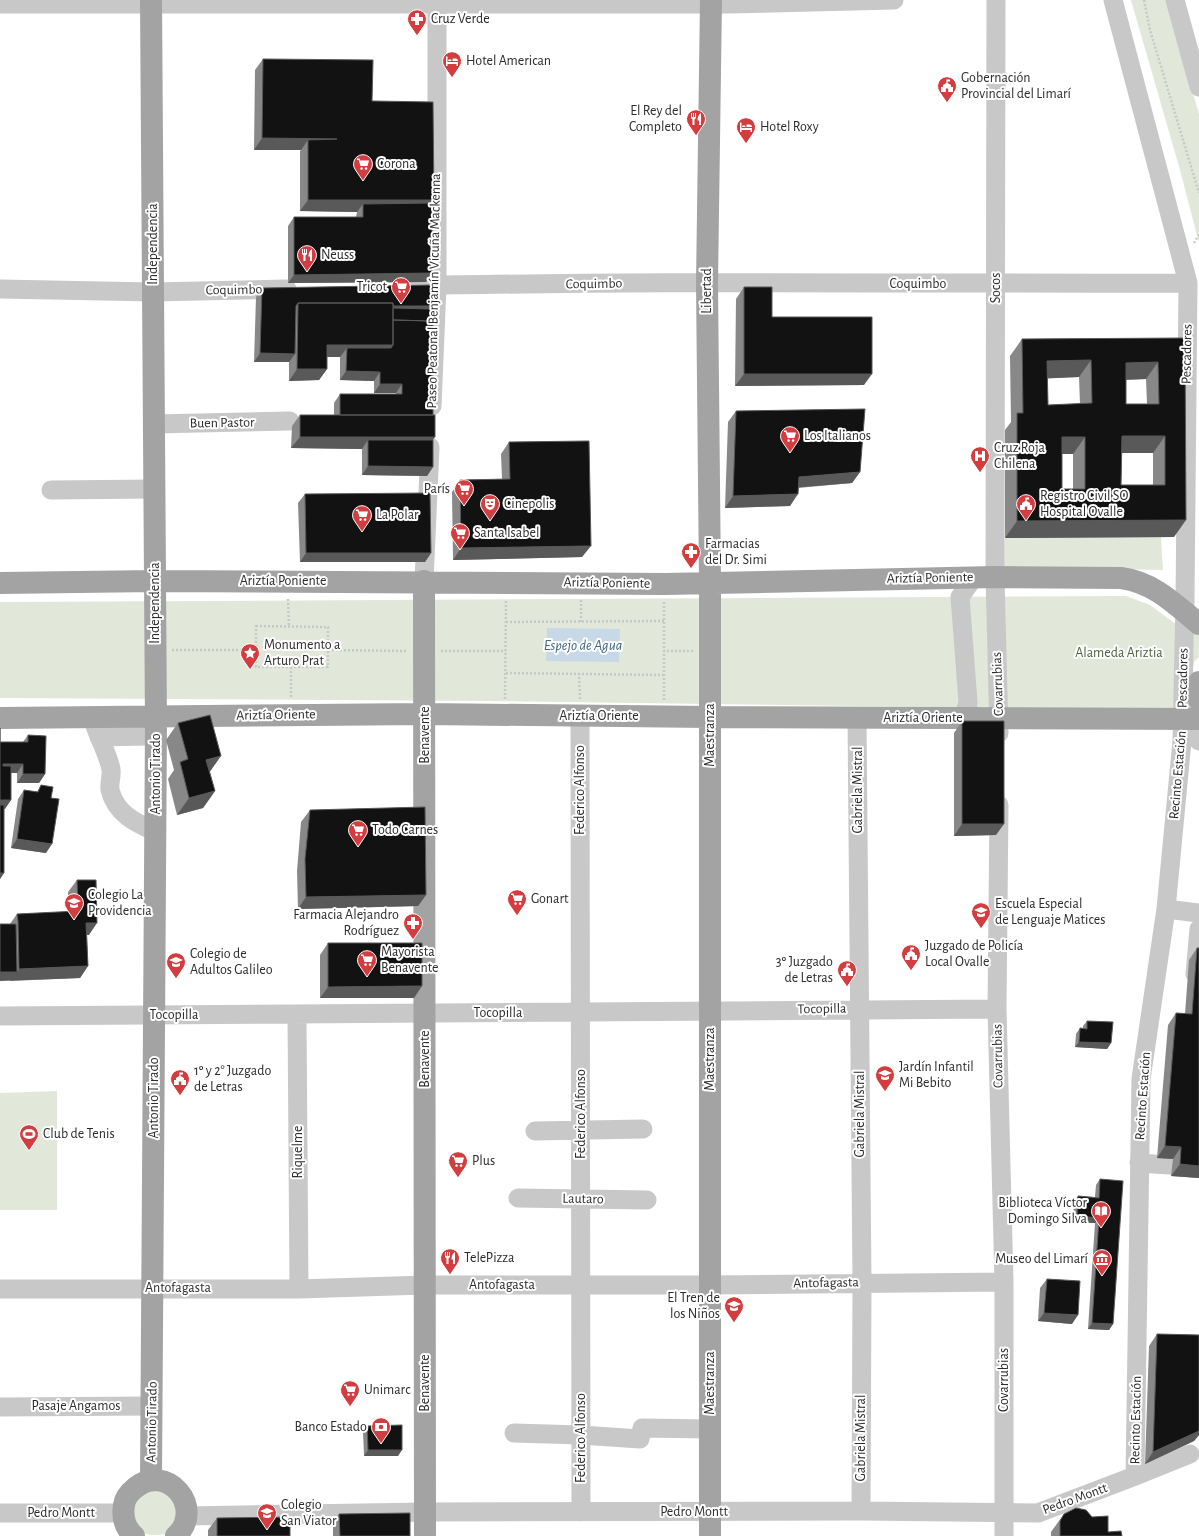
<svg xmlns="http://www.w3.org/2000/svg" width="1199" height="1536" viewBox="0 0 1199 1536" font-family="'Alegreya Sans',sans-serif">
	<rect width="100%" height="100%" fill="#fff"/>
	<!-- green -->
	<path fill="#e1e8da" d="M1131 0H1166L1199 114V243L1180 170Z
		M1161 537 1163 570 1004 567 1005 538Z
		M1126 596 1150 605 1177 625 1174 708H1017L486 701 0 698V602Z
		M1186 625 1199 635V657L1194 662 1191 683Z
		M57 1091V1210H0V1093Z
		M163 1489 179 1511 166 1534C154 1536 141 1536 134 1525 132 1519 132 1511 132 1505L144 1491Z"/>
	<!-- water -->
	<path fill="#c7d9e6" d="M547 628 620 629 619 662 546 661Z"/>
	<g fill="none" stroke-linecap="round" stroke-linejoin="round">
		<!-- path -->
		<path stroke="#c8c8c8" stroke-width="2.5" stroke-dasharray="2 2" stroke-linecap="butt" d="M1144 0 1150 30 1199 193
			M1194 243 1199 234
			M288 599 289 626
			M581 600V622
			M506 622 664 621
			M256 626 328 627V667H256Z
			M172 650H256
			M328 650 408 651
			M441 651H506
			M663 651H694
			M291 667V698
			M506 673 663 675
			M579 673 580 699
			M505 699 506 600
			M664 700V601"/>
		<!-- minor -->
		<path stroke="#c8c8c8" stroke-width="19" d="M996 0 995 577 999 733
			M1113 0 1188 283 1185 601 1182 741 1166 909 1141 1079 1135 1476
			M1175 0 1199 87
			M0 4H730L894 0
			M407 286C667 280 928 284 1188 283
			M0 289 153 292 287 289
			M432 406 437 286V0
			M154 424 290 421
			M51 490 155 489
			M974 577 960 597 968 702 966 709 976 718
			M424 581 430 447
			M580 716 581 1512
			M92 717C97 735 107 751 111 769 112 776 109 783 110 790 116 814 136 823 156 832
			M857 717 862 1283 861 1511
			M1183 718 1199 741
			M99 737 148 736 156 725
			M999 805 997 1009 1004 1282V1536
			M1166 909 1199 913
			M1195 974 1199 929
			M297 1014 299 1289
			M0 1016 997 1009
			M535 1131 643 1129
			M1139 1163 1199 1167
			M518 1198 647 1200
			M0 1289H299L425 1285H710L1004 1282
			M0 1407 152 1406
			M514 1433 581 1435 640 1439 642 1428 710 1429
			M0 1513H123
			M187 1516 425 1512 861 1511 1038 1513 1135 1476 1190 1454"/>
		<!-- major -->
		<path stroke="#a3a3a3" stroke-width="22" d="M424 581 425 1536
			M0 583 155 581 665 584 995 577 1121 578C1153 582 1175 604 1199 624
			M1199 682V700
			M0 718 425 714 710 717 1199 719
			M151 1480 156 725 151 0
			M134 1536C125 1528 122 1517 124 1505 125 1498 130 1492 135 1488 166 1462 206 1507 176 1536
			M710 1536V582L707 283 711 0"/>
	</g>
	<!-- wall -->
	<path fill="#888" fill-rule="evenodd" d="M263 59 372 101 434 200 432 203 426 282 288 283V226L294 217H356L357 212 300 211V151L301 150H254L255 70Z
		M744 287 772 317 864 385 735 386 736 299Z
		M262 288 433 306 431 309 433 467 427 476 362 475V449L291 448 292 426 300 415H334V403L340 394H396V393H374V381L340 380V357H327V369L319 380 289 381V362H254L256 297Z
		M1185 338 1174 537 1005 538V430L1011 422 1010 356 1022 339ZM1079 377 1080 404 1048 405 1047 378ZM1146 379 1147 404H1126V380ZM1122 453H1153V485H1121ZM1062 454H1073V489H1062Z
		M736 411 860 472 852 483 798 488 790 506 725 508 728 422Z
		M509 442 582 557 453 560 452 492 460 480 502 479 501 454Z
		M305 494 431 553 425 562H300L298 503Z
		M962 721 996 835 954 836V733Z
		M178 723 210 772 215 791 203 808 177 815 168 779 174 770 166 740Z
		M0 728V742H23L28 735 45 774 39 783H17V773H11V800L4 809V873L0 879Z
		M41 785 51 798 46 853 11 848 18 799 24 790 37 792Z
		M310 810 426 895 418 906 298 909 297 871 301 822Z
		M77 880 89 935H87L88 966 80 978 10 981V924L17 914 69 912 68 892Z
		M328 943 414 998H320V955Z
		M1197 948H1199V1178L1171 1176 1173 1159 1157 1158 1168 1025 1176 1013 1185 1014 1189 960Z
		M1087 1021 1111 1043 1107 1049 1075 1047 1076 1034 1080 1028H1083V1026Z
		M1100 1179 1113 1324 1109 1330 1088 1329 1095 1223 1073 1222 1074 1202 1078 1196 1095 1197 1096 1185Z
		M1047 1279 1072 1324 1038 1321 1040 1288Z
		M1157 1334 1199 1335V1435L1194 1441 1145 1464 1149 1346Z
		M367 1426 398 1456H364L363 1432Z
		M339 1514 410 1536H333V1522Z
		M1064 1514 1092 1517 1108 1532 1122 1536H1051V1532Z
		M217 1518 290 1536H208V1530Z"/>
	<!-- shaded-wall -->
	<path fill="#595959" d="M262 138 337 139 308 140 301 150H254Z
		M308 200H434L426 212 363 204 357 212 300 211Z
		M432 273 426 282 288 283 294 275Z
		M298 306H433L426 315Z
		M327 345H393L385 357 347 348 340 357H319Z
		M260 353 295 354 289 362H254Z
		M1091 360 1079 377 1035 379 1047 361Z
		M1158 362 1146 379 1114 380 1126 363Z
		M297 369H327L319 380 289 381Z
		M346 371 380 372 374 381 340 380Z
		M744 374H872L864 385 735 386Z
		M380 384H402L396 393H374Z
		M1122 436H1165L1153 453H1110Z
		M300 437H435L427 449 368 440 362 449 291 448Z
		M1062 437H1085L1073 454H1050Z
		M368 466 433 467 427 476 362 475Z
		M860 472 852 483 790 488 799 477Z
		M798 494 790 506 725 508 733 496Z
		M1186 520 1174 537 1005 538 1017 521Z
		M591 546 582 557 453 560 461 548Z
		M306 553H431L425 562H300Z
		M221 756 209 773 206 760Z
		M3 764H23L17 773H0Z
		M23 774H45L39 783H17Z
		M215 791 203 808 177 815 189 798Z
		M0 800H11L5 809H0Z
		M962 824H1004L996 835 954 836Z
		M17 839 52 844 46 853 11 848Z
		M0 873H4L0 879Z
		M426 895 418 906 298 909 306 897Z
		M86 923H97L89 935H78Z
		M88 966 80 978 0 981V972H17L19 969Z
		M422 986 414 998H320L328 987Z
		M1079 1042 1111 1043 1107 1049 1075 1047Z
		M1165 1146 1181 1147 1173 1159 1157 1158Z
		M1180 1164 1199 1166V1178L1171 1176Z
		M1077 1216 1099 1218 1095 1223 1073 1222Z
		M1044 1313 1078 1315 1072 1324 1038 1321Z
		M1092 1323 1113 1324 1109 1330 1088 1329Z
		M1199 1431V1435L1194 1441 1145 1464 1153 1452Z
		M368 1450H402L398 1456H364Z"/>
	<!-- building -->
	<path fill="#121212" stroke="#595959" fill-rule="evenodd" d="M263 59 373 60 372 101 433 102 434 200H308V140L337 139 262 138Z
		M432 203V273L294 275V217H363V204Z
		M432 285 433 306H393V303H298L296 306 295 354 260 353 262 288Z
		M744 287H772V317H872V374H744Z
		M298 303H393V345H327V369H297Z
		M393 308 431 309V321L393 320Z
		M393 320 433 321V415H340V394H402V384H380V372L346 371 347 348H391L393 345Z
		M1185 338 1186 520 1017 521V413H1023L1022 339ZM1091 360 1092 403 1048 405 1047 361ZM1158 362 1159 404H1126V363ZM1122 436H1165V485H1121ZM1062 437H1085V489H1062Z
		M865 409 860 472 799 477 798 494 733 496 736 411Z
		M300 415H435V437H300Z
		M368 440H433V467L368 466Z
		M589 441 591 546 461 548 460 480 510 479 509 442Z
		M430 493 431 553H306L305 494Z
		M210 715 221 756 206 760 215 791 189 798 180 762 188 759 178 723Z
		M962 721H1004V824H962Z
		M0 728V742H28V735L46 736 45 774H23V764H3V766H11V800H0Z
		M41 785 53 787 51 798 59 799 52 844 17 839 24 790 38 792Z
		M0 805H4V873H0Z
		M425 807 426 895 306 897 305 859 310 810Z
		M77 880H96L97 923H86L88 966 19 969 18 921 17 914 78 911Z
		M0 924H16L17 972H0Z
		M328 943H422V986L328 987Z
		M1197 948H1199V1166L1180 1164 1181 1147 1165 1146 1176 1013 1192 1014Z
		M1087 1021 1113 1022 1111 1043 1079 1042 1080 1028 1087 1029Z
		M1100 1179 1123 1181 1113 1324 1092 1323 1099 1218 1077 1216 1078 1196 1099 1198Z
		M1047 1279 1080 1281 1078 1315 1044 1313Z
		M1157 1334 1199 1335V1431L1153 1452Z
		M402 1425V1450H368L367 1426Z
		M1076 1508 1086 1510 1092 1517 1108 1516V1532L1121 1531 1122 1536H1060V1521L1064 1514Z
		M410 1513V1536H340L339 1514Z
		M290 1517V1536H217V1518Z"/>
	<!-- icons -->
	<defs>
		<symbol id="pharmacy-pin" viewBox="-11 -11 22 30"><path d="M0 17L-7.5 6A9.5 9.5 0 1 1 7.5 6Z" fill="#d33d40" stroke="#fff"/><path d="M-2-6h4v4h4v4h-4v4h-4v-4h-4v-4h4Z" fill="#fff"/></symbol>
		<symbol id="hotel-pin" viewBox="-11 -11 22 30"><path d="M0 17L-7.5 6A9.5 9.5 0 1 1 7.5 6Z" fill="#d33d40" stroke="#fff"/><path d="M-6-4.5h1.5V1H6V5H4.5V3h-9V5H-6ZM-4 0a1.8 1.8 0 1 1 3.6 0ZM.5 0V-2.5h3Q6-2.5 6 0Z" fill="#fff"/></symbol>
		<symbol id="civic-pin" viewBox="-11 -11 22 30"><path d="M0 17L-7.5 6A9.5 9.5 0 1 1 7.5 6Z" fill="#d33d40" stroke="#fff"/><path d="M-.6-6.5H3V-4.5H.6V-3L4-1V1h2V6H-6V1h2V-1L-.6-3ZM-1.2 2.5V6h2.4V2.5Z" fill="#fff"/></symbol>
		<symbol id="restaurant-pin" viewBox="-11 -11 22 30"><path d="M0 17L-7.5 6A9.5 9.5 0 1 1 7.5 6Z" fill="#d33d40" stroke="#fff"/><path d="M-5-6h1v4h1v-4h1v4h1v-4h1v5L-1.5 .5V6h-2V.5L-5-1ZM5-6V6H3V1.5H1.5Q1.5-4 5-6Z" fill="#fff"/></symbol>
		<symbol id="supermarket-pin" viewBox="-11 -11 22 30"><path d="M0 17L-7.5 6A9.5 9.5 0 1 1 7.5 6Z" fill="#d33d40" stroke="#fff"/><path d="M-6-5.5h2.5l.6 2H6L4.5 2H-2.5L-4.4-4H-6ZM-1.5 3.2a1.3 1.3 0 1 0 .1 0ZM3 3.2a1.3 1.3 0 1 0 .1 0Z" fill="#fff"/></symbol>
		<symbol id="hospital-pin" viewBox="-11 -11 22 30"><path d="M0 17L-7.5 6A9.5 9.5 0 1 1 7.5 6Z" fill="#d33d40" stroke="#fff"/><path d="M-5-5h3v3.5h4V-5h3V5h-3V1.5h-4V5h-3Z" fill="#fff"/></symbol>
		<symbol id="theatre-pin" viewBox="-11 -11 22 30"><path d="M0 17L-7.5 6A9.5 9.5 0 1 1 7.5 6Z" fill="#d33d40" stroke="#fff"/><path d="M-5-5.5Q0-4 5-5.5V0Q5 5 0 6Q-5 5-5 0ZM-3.3-2.5H-1v1.5H-3.3ZM1-2.5H3.3v1.5H1ZM-2.8 1Q0 5.5 2.8 1Z" fill="#fff"/></symbol>
		<symbol id="sight-pin" viewBox="-11 -11 22 30"><path d="M0 17L-7.5 6A9.5 9.5 0 1 1 7.5 6Z" fill="#d33d40" stroke="#fff"/><path d="M0-6L1.8-2.2L6-1.7L2.9 1.2L3.7 5.4L0 3.3L-3.7 5.4L-2.9 1.2L-6-1.7L-1.8-2.2Z" fill="#fff"/></symbol>
		<symbol id="school-pin" viewBox="-11 -11 22 30"><path d="M0 17L-7.5 6A9.5 9.5 0 1 1 7.5 6Z" fill="#d33d40" stroke="#fff"/><path d="M0-5L7-2L0 1L-7-2ZM-4 1L0 2.5L4 1V4Q0 6-4 4Z" fill="#fff"/></symbol>
		<symbol id="stadium-pin" viewBox="-11 -11 22 30"><path d="M0 17L-7.5 6A9.5 9.5 0 1 1 7.5 6Z" fill="#d33d40" stroke="#fff"/><path d="M0-5a6.5 5 0 1 0 0 10a6.5 5 0 1 0 0-10ZM-3.5-1.8h7v3.6h-7Z" fill="#fff"/></symbol>
		<symbol id="library-pin" viewBox="-11 -11 22 30"><path d="M0 17L-7.5 6A9.5 9.5 0 1 1 7.5 6Z" fill="#d33d40" stroke="#fff"/><path d="M-6-4Q-3-5.5-.7-3.5V5Q-3 3-6 4ZM6-4Q3-5.5 .7-3.5V5Q3 3 6 4Z" fill="#fff"/></symbol>
		<symbol id="museum-pin" viewBox="-11 -11 22 30"><path d="M0 17L-7.5 6A9.5 9.5 0 1 1 7.5 6Z" fill="#d33d40" stroke="#fff"/><path d="M0-6L6-3V-2H-6V-3ZM-5-1h2V3h-2ZM-1-1h2V3h-2ZM3-1h2V3H3ZM-6 4H6V6H-6Z" fill="#fff"/></symbol>
		<symbol id="bank-pin" viewBox="-11 -11 22 30"><path d="M0 17L-7.5 6A9.5 9.5 0 1 1 7.5 6Z" fill="#d33d40" stroke="#fff"/><path d="M-6-4H6V4H-6ZM0-2.3a2.3 2.3 0 1 0 0 4.6a2.3 2.3 0 1 0 0-4.6Z" fill="#fff"/></symbol>
	</defs>
	<g fill-rule="evenodd">
		<use href="#pharmacy-pin" x="406" y="8" width="22" height="30"/>
		<use href="#hotel-pin" x="441" y="50" width="22" height="30"/>
		<use href="#civic-pin" x="936" y="75" width="22" height="30"/>
		<use href="#restaurant-pin" x="685" y="108" width="22" height="30"/>
		<use href="#hotel-pin" x="735" y="116" width="22" height="30"/>
		<use href="#supermarket-pin" x="352" y="153" width="22" height="30"/>
		<use href="#restaurant-pin" x="296" y="244" width="22" height="30"/>
		<use href="#supermarket-pin" x="390" y="276" width="22" height="30"/>
		<use href="#supermarket-pin" x="779" y="425" width="22" height="30"/>
		<use href="#hospital-pin" x="969" y="445" width="22" height="30"/>
		<use href="#supermarket-pin" x="453" y="478" width="22" height="30"/>
		<use href="#theatre-pin" x="479" y="493" width="22" height="30"/>
		<use href="#civic-pin" x="1015" y="493" width="22" height="30"/>
		<use href="#supermarket-pin" x="351" y="504" width="22" height="30"/>
		<use href="#supermarket-pin" x="449" y="522" width="22" height="30"/>
		<use href="#pharmacy-pin" x="680" y="541" width="22" height="30"/>
		<use href="#sight-pin" x="239" y="642" width="22" height="30"/>
		<use href="#supermarket-pin" x="347" y="819" width="22" height="30"/>
		<use href="#supermarket-pin" x="506" y="888" width="22" height="30"/>
		<use href="#school-pin" x="63" y="892" width="22" height="30"/>
		<use href="#school-pin" x="970" y="901" width="22" height="30"/>
		<use href="#pharmacy-pin" x="402" y="912" width="22" height="30"/>
		<use href="#civic-pin" x="900" y="943" width="22" height="30"/>
		<use href="#supermarket-pin" x="356" y="949" width="22" height="30"/>
		<use href="#school-pin" x="165" y="951" width="22" height="30"/>
		<use href="#civic-pin" x="836" y="959" width="22" height="30"/>
		<use href="#school-pin" x="874" y="1064" width="22" height="30"/>
		<use href="#civic-pin" x="169" y="1068" width="22" height="30"/>
		<use href="#stadium-pin" x="18" y="1123" width="22" height="30"/>
		<use href="#supermarket-pin" x="447" y="1150" width="22" height="30"/>
		<use href="#library-pin" x="1090" y="1200" width="22" height="30"/>
		<use href="#restaurant-pin" x="439" y="1247" width="22" height="30"/>
		<use href="#museum-pin" x="1091" y="1248" width="22" height="30"/>
		<use href="#school-pin" x="723" y="1295" width="22" height="30"/>
		<use href="#supermarket-pin" x="339" y="1379" width="22" height="30"/>
		<use href="#bank-pin" x="370" y="1416" width="22" height="30"/>
		<use href="#school-pin" x="256" y="1502" width="22" height="30"/>
	</g>
	<g text-anchor="middle" dominant-baseline="central" stroke-width="4" stroke-linejoin="round" paint-order="stroke">
		<!-- poi labels -->
		<g font-size="14" fill="#2b2b2b" stroke="#fff" text-anchor="start">
			<text x="431" y="19">Cruz Verde</text>
			<text x="466" y="61">Hotel American</text>
			<text x="961" y="78">Gobernación<tspan x="961" dy="16">Provincial del Limarí</tspan></text>
			<text x="682" y="111" text-anchor="end">El Rey del<tspan x="682" dy="16">Completo</tspan></text>
			<text x="760" y="127">Hotel Roxy</text>
			<text x="377" y="164">Corona</text>
			<text x="321" y="255">Neuss</text>
			<text x="387" y="287" text-anchor="end">Tricot</text>
			<text x="804" y="436">Los Italianos</text>
			<text x="994" y="448">Cruz Roja<tspan x="994" dy="16">Chilena</tspan></text>
			<text x="450" y="489" text-anchor="end">París</text>
			<text x="1040" y="496">Registro Civil SO<tspan x="1040" dy="16">Hospital Ovalle</tspan></text>
			<text x="504" y="504">Cinepolis</text>
			<text x="376" y="515">La Polar</text>
			<text x="474" y="533">Santa Isabel</text>
			<text x="705" y="544">Farmacias<tspan x="705" dy="16">del Dr. Simi</tspan></text>
			<text x="264" y="645">Monumento a<tspan x="264" dy="16">Arturo Prat</tspan></text>
			<text x="372" y="830">Todo Carnes</text>
			<text x="88" y="895">Colegio La<tspan x="88" dy="16">Providencia</tspan></text>
			<text x="531" y="899">Gonart</text>
			<text x="995" y="904">Escuela Especial<tspan x="995" dy="16">de Lenguaje Matices</tspan></text>
			<text x="399" y="915" text-anchor="end">Farmacia Alejandro<tspan x="399" dy="16">Rodríguez</tspan></text>
			<text x="925" y="946">Juzgado de Policía<tspan x="925" dy="16">Local Ovalle</tspan></text>
			<text x="381" y="952">Mayorista<tspan x="381" dy="16">Benavente</tspan></text>
			<text x="190" y="954">Colegio de<tspan x="190" dy="16">Adultos Galileo</tspan></text>
			<text x="833" y="962" text-anchor="end">3º Juzgado<tspan x="833" dy="16">de Letras</tspan></text>
			<text x="899" y="1067">Jardín Infantil<tspan x="899" dy="16">Mi Bebito</tspan></text>
			<text x="194" y="1071">1º y 2° Juzgado<tspan x="194" dy="16">de Letras</tspan></text>
			<text x="43" y="1134">Club de Tenis</text>
			<text x="472" y="1161">Plus</text>
			<text x="1087" y="1203" text-anchor="end">Biblioteca Víctor<tspan x="1087" dy="16">Domingo Silva</tspan></text>
			<text x="464" y="1258">TelePizza</text>
			<text x="1088" y="1259" text-anchor="end">Museo del Limarí</text>
			<text x="720" y="1298" text-anchor="end">El Tren de<tspan x="720" dy="16">los Niños</tspan></text>
			<text x="364" y="1390">Unimarc</text>
			<text x="367" y="1427" text-anchor="end">Banco Estado</text>
			<text x="281" y="1505">Colegio<tspan x="281" dy="16">San Viator</tspan></text>
		</g>
		<!-- street labels -->
		<g font-size="14" fill="#2b2b2b" stroke="#fff">
			<text transform="translate(153 244) rotate(-90)">Independencia</text>
			<text transform="translate(594 284) rotate(-1)">Coquimbo</text>
			<text x="918" y="284">Coquimbo</text>
			<text transform="translate(996 288) rotate(-90)">Socos</text>
			<text transform="translate(234 290) rotate(-1)">Coquimbo</text>
			<text transform="translate(434 291) rotate(-89)">Paseo Peatonal Benjamín Vicuña Mackenna</text>
			<text transform="translate(707 291) rotate(-90)">Libertad</text>
			<text transform="translate(1187 354) rotate(-89)">Pescadores</text>
			<text transform="translate(222 423) rotate(-1)">Buen Pastor</text>
			<text transform="translate(930 578) rotate(-1)">Ariztía Poniente</text>
			<text x="283" y="581">Ariztía Poniente</text>
			<text transform="translate(607 583) rotate(1)">Ariztía Poniente</text>
			<text transform="translate(155 603) rotate(-90)">Independencia</text>
			<text transform="translate(1183 678) rotate(-89)">Pescadores</text>
			<text transform="translate(998 684) rotate(-92)">Covarrubias</text>
			<text transform="translate(276 715) rotate(-1)">Ariztía Oriente</text>
			<text x="599" y="716">Ariztía Oriente</text>
			<text x="923" y="718">Ariztía Oriente</text>
			<text transform="translate(425 735) rotate(-90)">Benavente</text>
			<text transform="translate(710 735) rotate(-90)">Maestranza</text>
			<text transform="translate(156 774) rotate(-90)">Antonio Tirado</text>
			<text transform="translate(1178 775) rotate(-85)">Recinto Estación</text>
			<text transform="translate(580 790) rotate(-90)">Federico Alfonso</text>
			<text transform="translate(858 790) rotate(-90)">Gabriela Mistral</text>
			<text transform="translate(822 1009) rotate(-1)">Tocopilla</text>
			<text x="498" y="1013">Tocopilla</text>
			<text x="174" y="1015">Tocopilla</text>
			<text transform="translate(998 1056) rotate(-91)">Covarrubias</text>
			<text transform="translate(425 1059) rotate(-90)">Benavente</text>
			<text transform="translate(710 1059) rotate(-90)">Maestranza</text>
			<text transform="translate(1143 1096) rotate(-86)">Recinto Estación</text>
			<text transform="translate(154 1098) rotate(-90)">Antonio Tirado</text>
			<text transform="translate(581 1114) rotate(-90)">Federico Alfonso</text>
			<text transform="translate(860 1114) rotate(-90)">Gabriela Mistral</text>
			<text transform="translate(298 1152) rotate(-90)">Riquelme</text>
			<text transform="translate(583 1199) rotate(1)">Lautaro</text>
			<text transform="translate(826 1283) rotate(-1)">Antofagasta</text>
			<text x="502" y="1285">Antofagasta</text>
			<text x="178" y="1288">Antofagasta</text>
			<text transform="translate(1004 1380) rotate(-90)">Covarrubias</text>
			<text transform="translate(425 1383) rotate(-90)">Benavente</text>
			<text transform="translate(710 1383) rotate(-90)">Maestranza</text>
			<text x="76" y="1406">Pasaje Angamos</text>
			<text transform="translate(1136 1420) rotate(-89)">Recinto Estación</text>
			<text transform="translate(152 1422) rotate(-89)">Antonio Tirado</text>
			<text transform="translate(581 1438) rotate(-90)">Federico Alfonso</text>
			<text transform="translate(861 1438) rotate(-90)">Gabriela Mistral</text>
			<text transform="translate(1075 1499) rotate(-20)">Pedro Montt</text>
			<text x="694" y="1512">Pedro Montt</text>
			<text x="61" y="1513">Pedro Montt</text>
		</g>
		<!-- park labels -->
		<g font-size="14" fill="#4d623e" stroke="#fff">
			<text x="1119" y="653">Alameda Ariztia</text>
		</g>
		<!-- water labels -->
		<g font-size="15" font-style="italic" fill="#426784" stroke="#fff">
			<text x="583" y="645">Espejo de Agua</text>
		</g>
	</g>
</svg>
